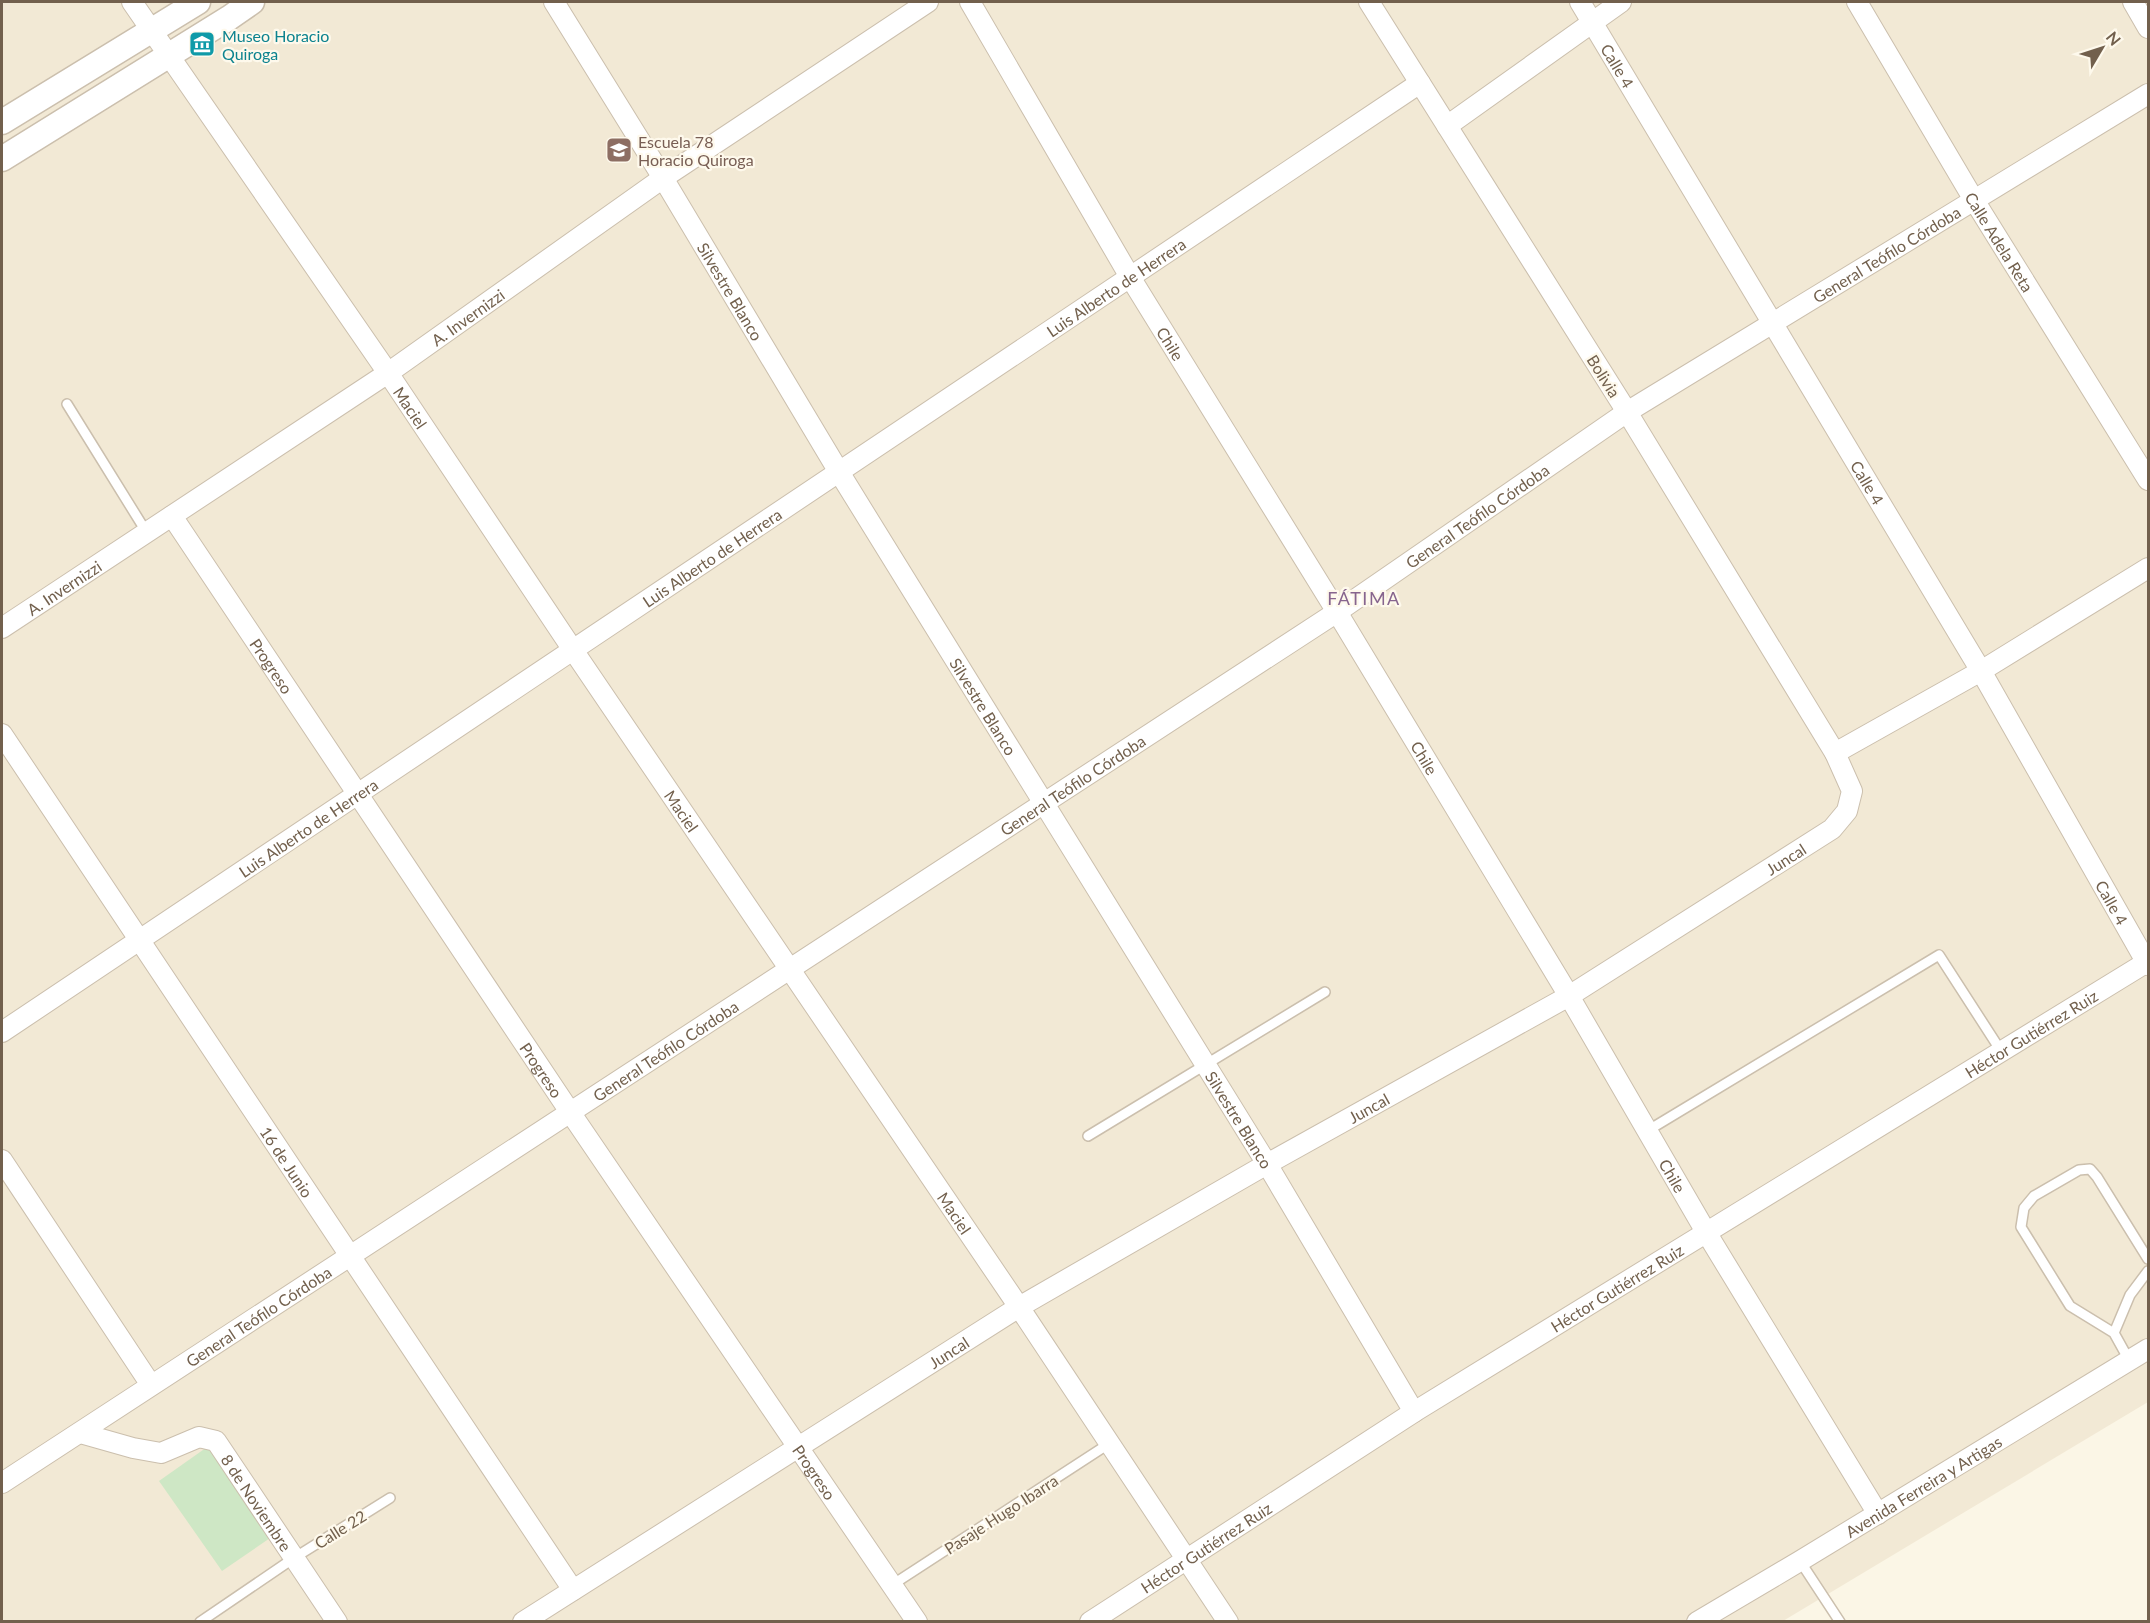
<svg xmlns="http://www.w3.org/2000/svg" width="2150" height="1623" viewBox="0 0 2150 1623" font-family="Lato,sans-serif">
	<rect width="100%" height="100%" fill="#fbf6e6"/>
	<!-- residential -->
	<path fill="#f2e9d5" d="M2 2H2148V1402L1783 1621 2 1622Z"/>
	<!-- green -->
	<path fill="#cee7c5" d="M210 1445 273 1536 222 1571 159 1481Z"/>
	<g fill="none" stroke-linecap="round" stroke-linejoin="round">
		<defs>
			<path id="service" d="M67 404 147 533
				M1647 1131 1939 955 2001 1051
				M1088 1136 1325 992
				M2114 1333 2130 1295 2148 1271
				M2129 1360 2114 1333 2070 1306 2021 1227 2024 1208 2034 1196 2079 1170 2090 1169 2097 1177 2148 1259
				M1800 1561 1840 1622
				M892 1585 1110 1443
				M200 1622 294 1558 390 1498"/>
			<g id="minor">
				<path id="s1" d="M132 2 388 373 573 650 1019 1307 1228 1622"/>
				<path id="s2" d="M554 2 663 178 839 472 1267 1164 1414 1412"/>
				<path id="s3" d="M970 2 1130 277 1337 612 1569 996 1706 1232 1878 1514"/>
				<path id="s4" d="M1580 2 1981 671 2148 965"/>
				<path id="s5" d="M1857 2 1974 200 2148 480"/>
				<path d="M2133 2 2148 28"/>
				<path d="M1447 126 1621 2"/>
				<path id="s6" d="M172 516 570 1112 917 1622"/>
				<path id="s7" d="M2 628 388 373 663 178 928 2"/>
				<path id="s8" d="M2 734 573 1590"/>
				<path d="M1835 753 1981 671 2148 568"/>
				<path id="s9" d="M2 1032 1420 83"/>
				<path d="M2 1160 151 1385"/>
				<path id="s10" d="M80 1433 133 1448 161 1453 199 1437 216 1441 337 1622"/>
				<path id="s11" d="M2 1483 1337 612 1627 412 2148 94"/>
				<path id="s12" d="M523 1622 1019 1307 1267 1164 1569 996 1832 829 1847 811 1852 791 1835 753 1627 412 1369 2"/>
				<path id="s13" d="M1090 1622 1414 1412 2147 962"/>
				<path id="s14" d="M1697 1622 1800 1561 2148 1349"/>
			</g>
			<path id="tertiary" d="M2 122 198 2
				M2 159 229 18 252 2"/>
		</defs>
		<!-- service casing -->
		<use href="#service" stroke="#cbbfad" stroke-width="12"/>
		<!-- minor casing -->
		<use href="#minor" stroke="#cbbfad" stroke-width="22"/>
		<!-- tertiary casing -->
		<use href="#tertiary" stroke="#cbbfad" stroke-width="27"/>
		<!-- service -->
		<use href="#service" stroke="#fff" stroke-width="9"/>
		<!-- minor -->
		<use href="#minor" stroke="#fff" stroke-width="20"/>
		<!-- tertiary -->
		<use href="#tertiary" stroke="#fff" stroke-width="24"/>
	</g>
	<!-- icons -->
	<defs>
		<symbol id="museum-square" viewBox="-11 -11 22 22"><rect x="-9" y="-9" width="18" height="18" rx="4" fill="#0f9aa8" stroke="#fef9ec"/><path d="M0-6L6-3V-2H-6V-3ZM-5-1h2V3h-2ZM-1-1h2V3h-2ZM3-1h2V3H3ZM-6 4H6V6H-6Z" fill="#fff"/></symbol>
		<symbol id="school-square" viewBox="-11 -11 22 22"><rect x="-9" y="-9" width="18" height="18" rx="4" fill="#8d6e63" stroke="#fef9ec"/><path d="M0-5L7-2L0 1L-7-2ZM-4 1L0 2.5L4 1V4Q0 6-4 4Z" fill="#fff"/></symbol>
	</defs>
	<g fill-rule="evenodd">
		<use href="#museum-square" x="187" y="29" width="30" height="30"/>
		<use href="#school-square" x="604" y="135" width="30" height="30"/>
	</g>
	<g text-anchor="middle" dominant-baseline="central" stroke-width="4.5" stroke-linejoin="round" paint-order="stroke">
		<!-- culture labels -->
		<g font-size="16" fill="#0d838f" stroke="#fef9ec" text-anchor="start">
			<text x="222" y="35">Museo Horacio<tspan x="222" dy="18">Quiroga</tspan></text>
		</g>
		<!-- street labels -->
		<g font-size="16" fill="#72604d" stroke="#fef9ec">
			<text stroke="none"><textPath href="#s4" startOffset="74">Calle 4</textPath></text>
			<text stroke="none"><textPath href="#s5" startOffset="279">Calle Adela Reta</textPath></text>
			<text stroke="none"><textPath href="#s11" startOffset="2250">General Teófilo Córdoba</textPath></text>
			<text stroke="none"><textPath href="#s9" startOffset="1340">Luis Alberto de Herrera</textPath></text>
			<text stroke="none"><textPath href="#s2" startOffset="339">Silvestre Blanco</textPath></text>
			<text stroke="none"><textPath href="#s7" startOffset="560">A. Invernizzi</textPath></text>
			<text stroke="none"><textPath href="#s3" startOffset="396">Chile</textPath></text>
			<text transform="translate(1604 376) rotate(58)">Bolivia</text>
			<text stroke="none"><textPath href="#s1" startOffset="492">Maciel</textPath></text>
			<text stroke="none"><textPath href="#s4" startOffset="560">Calle 4</textPath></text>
			<text stroke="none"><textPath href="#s11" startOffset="1764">General Teófilo Córdoba</textPath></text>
			<text stroke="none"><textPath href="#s9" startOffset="854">Luis Alberto de Herrera</textPath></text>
			<text stroke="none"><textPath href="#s7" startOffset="74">A. Invernizzi</textPath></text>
			<text stroke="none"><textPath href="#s6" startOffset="180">Progreso</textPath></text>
			<text stroke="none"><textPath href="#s2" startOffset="825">Silvestre Blanco</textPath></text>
			<text stroke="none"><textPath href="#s3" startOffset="882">Chile</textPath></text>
			<text stroke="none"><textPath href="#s11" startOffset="1278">General Teófilo Córdoba</textPath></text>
			<text stroke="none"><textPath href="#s1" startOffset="978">Maciel</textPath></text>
			<text stroke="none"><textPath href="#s9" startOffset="368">Luis Alberto de Herrera</textPath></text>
			<text stroke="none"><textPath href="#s12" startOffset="1476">Juncal</textPath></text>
			<text stroke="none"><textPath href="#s4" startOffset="1046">Calle 4</textPath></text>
			<text stroke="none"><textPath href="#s13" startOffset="1110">Héctor Gutiérrez Ruiz</textPath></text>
			<text stroke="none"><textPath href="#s11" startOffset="792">General Teófilo Córdoba</textPath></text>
			<text stroke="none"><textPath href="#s6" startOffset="666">Progreso</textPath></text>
			<text stroke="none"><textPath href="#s12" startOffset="990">Juncal</textPath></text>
			<text stroke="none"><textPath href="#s2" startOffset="1311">Silvestre Blanco</textPath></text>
			<text stroke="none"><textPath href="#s8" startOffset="514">16 de Junio</textPath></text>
			<text stroke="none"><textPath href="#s3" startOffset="1368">Chile</textPath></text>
			<text stroke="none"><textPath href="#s1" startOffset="1464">Maciel</textPath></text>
			<text stroke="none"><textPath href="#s13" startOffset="624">Héctor Gutiérrez Ruiz</textPath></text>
			<text stroke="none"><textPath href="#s11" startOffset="306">General Teófilo Córdoba</textPath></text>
			<text stroke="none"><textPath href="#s12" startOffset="504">Juncal</textPath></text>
			<text stroke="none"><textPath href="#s6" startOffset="1152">Progreso</textPath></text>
			<text stroke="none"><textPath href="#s14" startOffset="264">Avenida Ferreira y Artigas</textPath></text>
			<text stroke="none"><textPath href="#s10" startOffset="216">8 de Noviembre</textPath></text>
			<text transform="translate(1001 1514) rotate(-33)">Pasaje Hugo Ibarra</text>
			<text transform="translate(340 1529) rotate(-32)">Calle 22</text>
			<text stroke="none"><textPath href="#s13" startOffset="138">Héctor Gutiérrez Ruiz</textPath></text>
		</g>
		<!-- education labels -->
		<g font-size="16" fill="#785e54" stroke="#fef9ec" text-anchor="start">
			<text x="638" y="141">Escuela 78<tspan x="638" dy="18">Horacio Quiroga</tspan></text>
		</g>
		<!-- neighbourhood labels -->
		<g font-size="18" letter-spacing="1.5" fill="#87658e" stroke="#fef9ec">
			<text x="1364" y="598">FÁTIMA</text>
		</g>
	</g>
	<!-- border -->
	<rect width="2150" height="1623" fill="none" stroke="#72604d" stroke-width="6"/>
	<!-- north arrow -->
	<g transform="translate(2102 48) rotate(51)" stroke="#fef9ec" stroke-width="4.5" paint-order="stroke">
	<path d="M0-4.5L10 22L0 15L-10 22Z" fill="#72604d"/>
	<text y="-9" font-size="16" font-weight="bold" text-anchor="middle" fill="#72604d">N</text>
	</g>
</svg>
